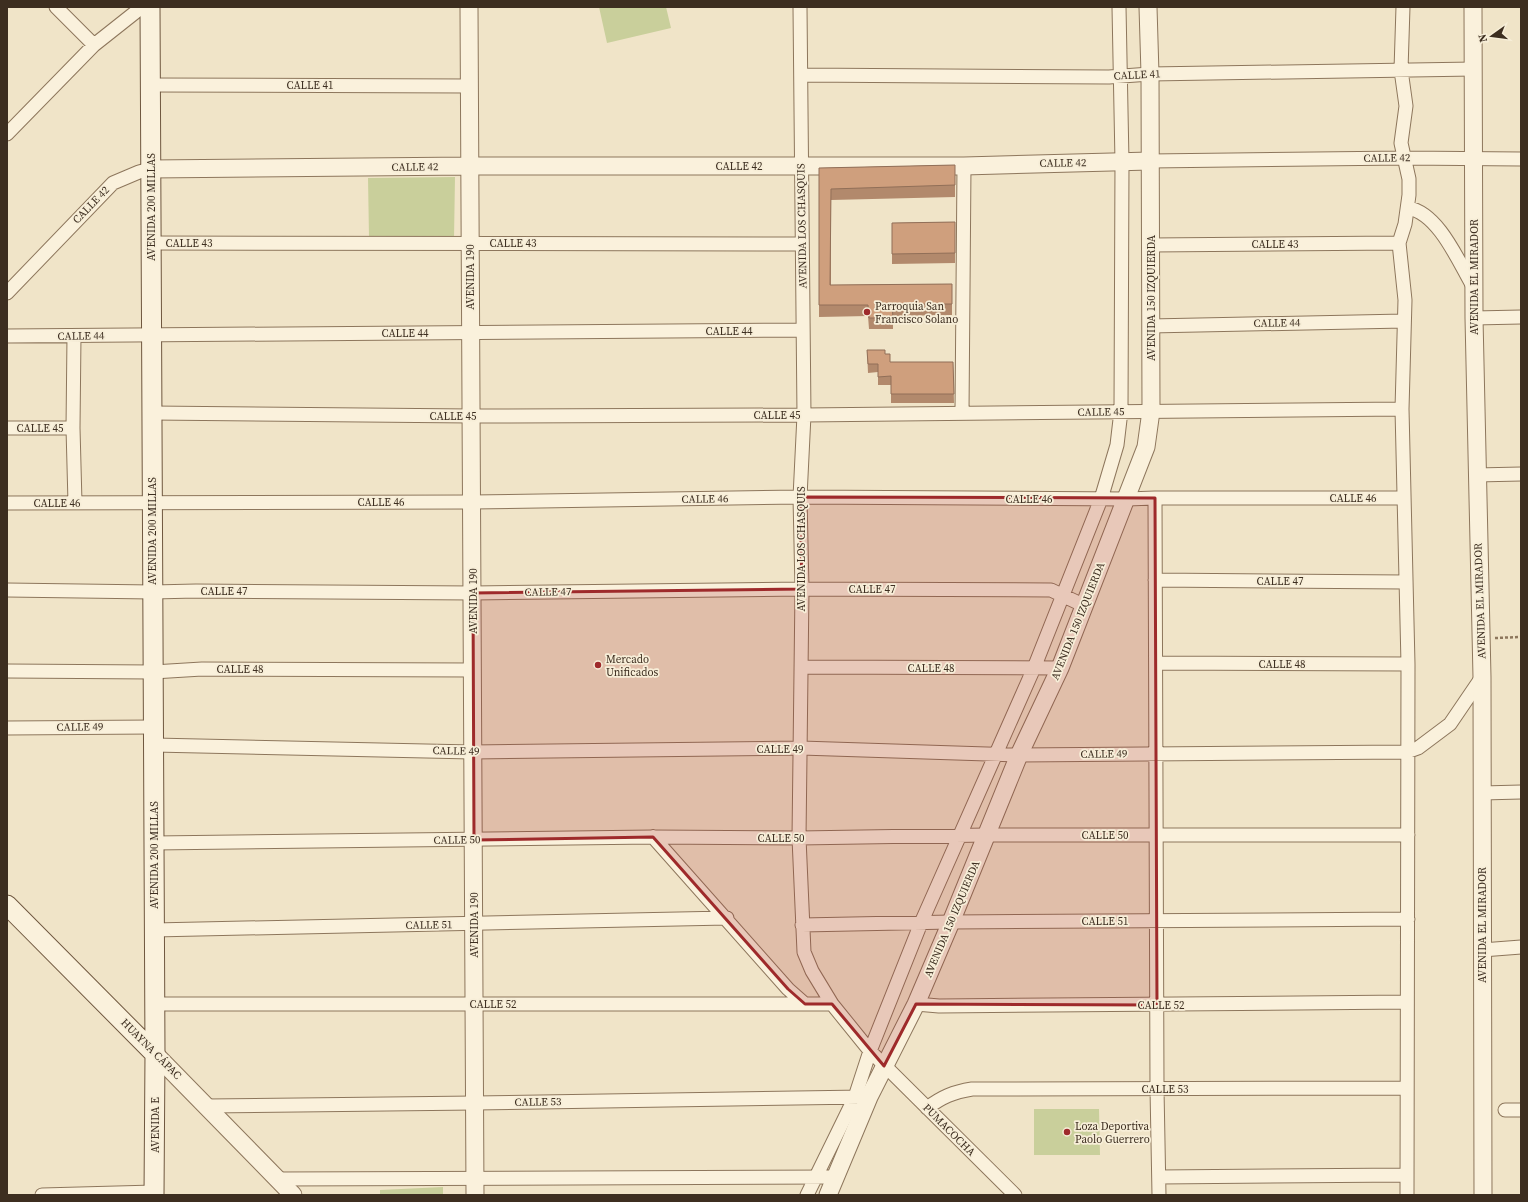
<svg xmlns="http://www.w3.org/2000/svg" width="1528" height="1202" viewBox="0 0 1528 1202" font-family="'Source Serif 4',serif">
	<rect width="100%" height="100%" fill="#f0e4c8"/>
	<!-- green -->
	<path fill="#c9cf9b" d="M599 7H666L671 28 607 43Z
		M455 177 454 239 369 237 368 178Z
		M1034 1109H1099L1100 1155H1034Z
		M443 1187V1195H380V1190Z"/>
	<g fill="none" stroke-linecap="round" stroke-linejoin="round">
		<defs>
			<path id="minor" d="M56 7 94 45
				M800 7 804 415 800 497 802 589 799 838 804 952 812 971 832 1004 870 1051 1015 1195
				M1403 7 1401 70 1406 106 1401 143 1409 179V195L1405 224 1399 243 1405 300 1402 409 1408 664 1407 1195
				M801 75 1109 77 1150 74 1474 69
				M150 85 469 86
				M7 134 94 45 142 7
				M1150 161 1404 158 1521 159
				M1408 208C1439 213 1459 263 1474 288
				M151 243 802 244
				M1151 245 1399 243
				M7 293 113 183 139 172 150 169
				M1474 318 1521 317
				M1150 326 1404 321
				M7 336 803 330
				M74 336 73 428 75 503
				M152 413 471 416 804 415 1402 409
				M962 413 964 166
				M7 428H73
				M1476 475 1521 474
				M1155 498 1157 1089 1159 1195
				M7 503 472 502 800 497 1127 499 1155 498H1403
				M1155 580 1405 582
				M7 590 153 592 196 591 473 593 802 589 1051 590 1085 606
				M1157 663 1408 664
				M801 667 1060 668
				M7 671 153 672 202 669 473 670
				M7 728 153 727
				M154 745 472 752 801 748 1019 755 1407 752 1418 748 1450 724 1482 677
				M1482 793 1521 792
				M653 837 788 989 805 1004
				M154 843 653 837 799 838 987 835H1408
				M802 925 951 922 1408 919
				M154 930 727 918
				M1482 950 1521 947
				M155 1004H832
				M916 1004 939 1006 1407 1002
				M207 1106 475 1103 863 1097
				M927 1108C942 1097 953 1092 972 1089L1407 1088
				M1505 1110H1521
				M1159 1177 1407 1175
				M278 1179 835 1177
				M42 1195 154 1192
				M807 1195 855 1097 870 1051 921 923 1034 668 1101 499 1117 445 1121 411 1122 162 1119 7"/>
			<path id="tertiary" d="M469 7 475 1195
				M1473 7 1474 318 1482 677 1483 1195
				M150 169 469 166H964L1150 161
				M155 1054 293 1195
				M828 1195 869 1097 916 1004 951 922 1019 755 1060 668 1146 447 1151 411 1150 74 1148 7"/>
			<path id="secondary" d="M150 7 155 1054 154 1195
				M7 905 155 1054"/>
		</defs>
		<!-- minor casing -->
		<use href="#minor" stroke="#8d765c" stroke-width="15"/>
		<!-- tertiary casing -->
		<use href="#tertiary" stroke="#8d765c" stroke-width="19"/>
		<!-- secondary casing -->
		<use href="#secondary" stroke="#6f573f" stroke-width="21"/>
		<!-- path -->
		<path stroke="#8d765c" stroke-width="2.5" stroke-dasharray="3 2" stroke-linecap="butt" d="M1495 638 1521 637"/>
		<!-- minor -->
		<use href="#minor" stroke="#faf1dc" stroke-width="13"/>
		<!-- tertiary -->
		<use href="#tertiary" stroke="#faf1dc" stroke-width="17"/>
		<!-- secondary -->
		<use href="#secondary" stroke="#faf1dc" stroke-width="19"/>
	</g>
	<!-- wall -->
	<path fill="#b2896c" d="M955 165V197L831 200V285L952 284V315L893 316V329H869L868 316 819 317V168Z
		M955 222V263L892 264V223Z
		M867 350 885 354 890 362H953L954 403H891V385H878V372L868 373Z"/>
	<!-- building -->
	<path fill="#cf9f7d" stroke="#916f58" d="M955 165V185L831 189 830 285 952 284V304H892L893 318H869L868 305H819V168Z
		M955 222V253L892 254V223Z
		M867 350H885V354H890V362H953L954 394H891V376L878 377V364H868Z"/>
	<!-- marked area -->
	<path fill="#9e2a2b" fill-opacity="0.2" stroke="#9e2a2b" stroke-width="3" stroke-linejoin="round" d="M800 497 1155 498 1157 1005 916 1004 884 1066 832 1004H805L788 989 653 837 474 840 473 593 802 589Z"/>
	<!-- markers -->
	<g fill="#9e2a2b" stroke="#f7eed8" stroke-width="1.5">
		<circle cx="867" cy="312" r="4"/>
		<circle cx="598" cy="665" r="4"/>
		<circle cx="1067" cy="1132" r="4"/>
	</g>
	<g text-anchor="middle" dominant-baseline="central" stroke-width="3.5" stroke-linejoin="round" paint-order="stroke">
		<!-- street labels -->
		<g font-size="11" fill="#3d2e20" stroke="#f7eed8">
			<text transform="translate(1137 75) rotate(-3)">CALLE 41</text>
			<text x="310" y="85">CALLE 41</text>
			<text transform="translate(1387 158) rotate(-1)">CALLE 42</text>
			<text transform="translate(1063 163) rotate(-1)">CALLE 42</text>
			<text x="739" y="166">CALLE 42</text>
			<text transform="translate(415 167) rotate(-1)">CALLE 42</text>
			<text transform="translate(91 205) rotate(-46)">CALLE 42</text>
			<text transform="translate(151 207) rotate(-90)">AVENIDA 200 MILLAS</text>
			<text transform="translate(802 226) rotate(-91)">AVENIDA LOS CHASQUIS</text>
			<text x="189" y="243">CALLE 43</text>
			<text x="513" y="243">CALLE 43</text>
			<text x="1275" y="244">CALLE 43</text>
			<text transform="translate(470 277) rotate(-90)">AVENIDA 190</text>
			<text transform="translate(1474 277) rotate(-90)">AVENIDA EL MIRADOR</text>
			<text transform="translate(1151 298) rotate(-90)">AVENIDA 150 IZQUIERDA</text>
			<text transform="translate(1277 323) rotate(-1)">CALLE 44</text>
			<text x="729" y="331">CALLE 44</text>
			<text x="405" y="333">CALLE 44</text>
			<text transform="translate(81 336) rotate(-1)">CALLE 44</text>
			<text transform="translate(1101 412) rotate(-1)">CALLE 45</text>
			<text x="777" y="415">CALLE 45</text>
			<text x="453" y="416">CALLE 45</text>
			<text x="40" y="428">CALLE 45</text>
			<text x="1353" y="498">CALLE 46</text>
			<text transform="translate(705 499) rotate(-1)">CALLE 46</text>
			<text x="1029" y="499">CALLE 46</text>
			<text x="381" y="502">CALLE 46</text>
			<text x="57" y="503">CALLE 46</text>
			<text transform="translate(152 531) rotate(-90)">AVENIDA 200 MILLAS</text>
			<text transform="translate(801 549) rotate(-90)">AVENIDA LOS CHASQUIS</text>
			<text x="1280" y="581">CALLE 47</text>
			<text x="872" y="589">CALLE 47</text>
			<text x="224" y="591">CALLE 47</text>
			<text transform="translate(548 592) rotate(-1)">CALLE 47</text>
			<text transform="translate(473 601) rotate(-90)">AVENIDA 190</text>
			<text transform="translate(1480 601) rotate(-92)">AVENIDA EL MIRADOR</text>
			<text transform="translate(1078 621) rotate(-68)">AVENIDA 150 IZQUIERDA</text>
			<text x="1282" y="664">CALLE 48</text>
			<text x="931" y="668">CALLE 48</text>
			<text x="240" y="669">CALLE 48</text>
			<text transform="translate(80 727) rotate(-1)">CALLE 49</text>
			<text x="780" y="749">CALLE 49</text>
			<text transform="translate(456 751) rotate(1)">CALLE 49</text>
			<text transform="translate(1104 754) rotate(-1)">CALLE 49</text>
			<text x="1105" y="835">CALLE 50</text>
			<text x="781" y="838">CALLE 50</text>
			<text transform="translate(457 840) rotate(-1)">CALLE 50</text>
			<text transform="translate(154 855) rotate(-90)">AVENIDA 200 MILLAS</text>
			<text transform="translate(952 919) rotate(-67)">AVENIDA 150 IZQUIERDA</text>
			<text x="1105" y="921">CALLE 51</text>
			<text transform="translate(429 925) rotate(-1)">CALLE 51</text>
			<text transform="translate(474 925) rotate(-90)">AVENIDA 190</text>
			<text transform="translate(1482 925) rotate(-90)">AVENIDA EL MIRADOR</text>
			<text x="493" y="1004">CALLE 52</text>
			<text x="1161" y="1005">CALLE 52</text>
			<text transform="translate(151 1049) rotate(45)">HUAYNA CÁPAC</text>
			<text x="1165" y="1089">CALLE 53</text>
			<text transform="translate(538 1102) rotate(-1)">CALLE 53</text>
			<text transform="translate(155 1125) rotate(-90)">AVENIDA E</text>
			<text transform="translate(949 1130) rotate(45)">PUMACOCHA</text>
		</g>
		<!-- poi labels -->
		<g font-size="11" fill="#3d2e20" stroke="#f7eed8" text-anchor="start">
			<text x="875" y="306">Parroquia San<tspan x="875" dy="13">Francisco Solano</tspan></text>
			<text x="606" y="659">Mercado<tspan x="606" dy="13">Unificados</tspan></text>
			<text x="1075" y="1126">Loza Deportiva<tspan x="1075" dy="13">Paolo Guerrero</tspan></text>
		</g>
	</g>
	<!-- border -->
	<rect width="1528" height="1202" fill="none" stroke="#3d2e20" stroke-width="16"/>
	<!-- north arrow -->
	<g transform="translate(1492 36) rotate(256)" stroke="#f7eed8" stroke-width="3" paint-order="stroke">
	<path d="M0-3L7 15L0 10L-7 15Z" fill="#3d2e20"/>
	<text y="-6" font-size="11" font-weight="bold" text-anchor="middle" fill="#3d2e20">N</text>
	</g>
</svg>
